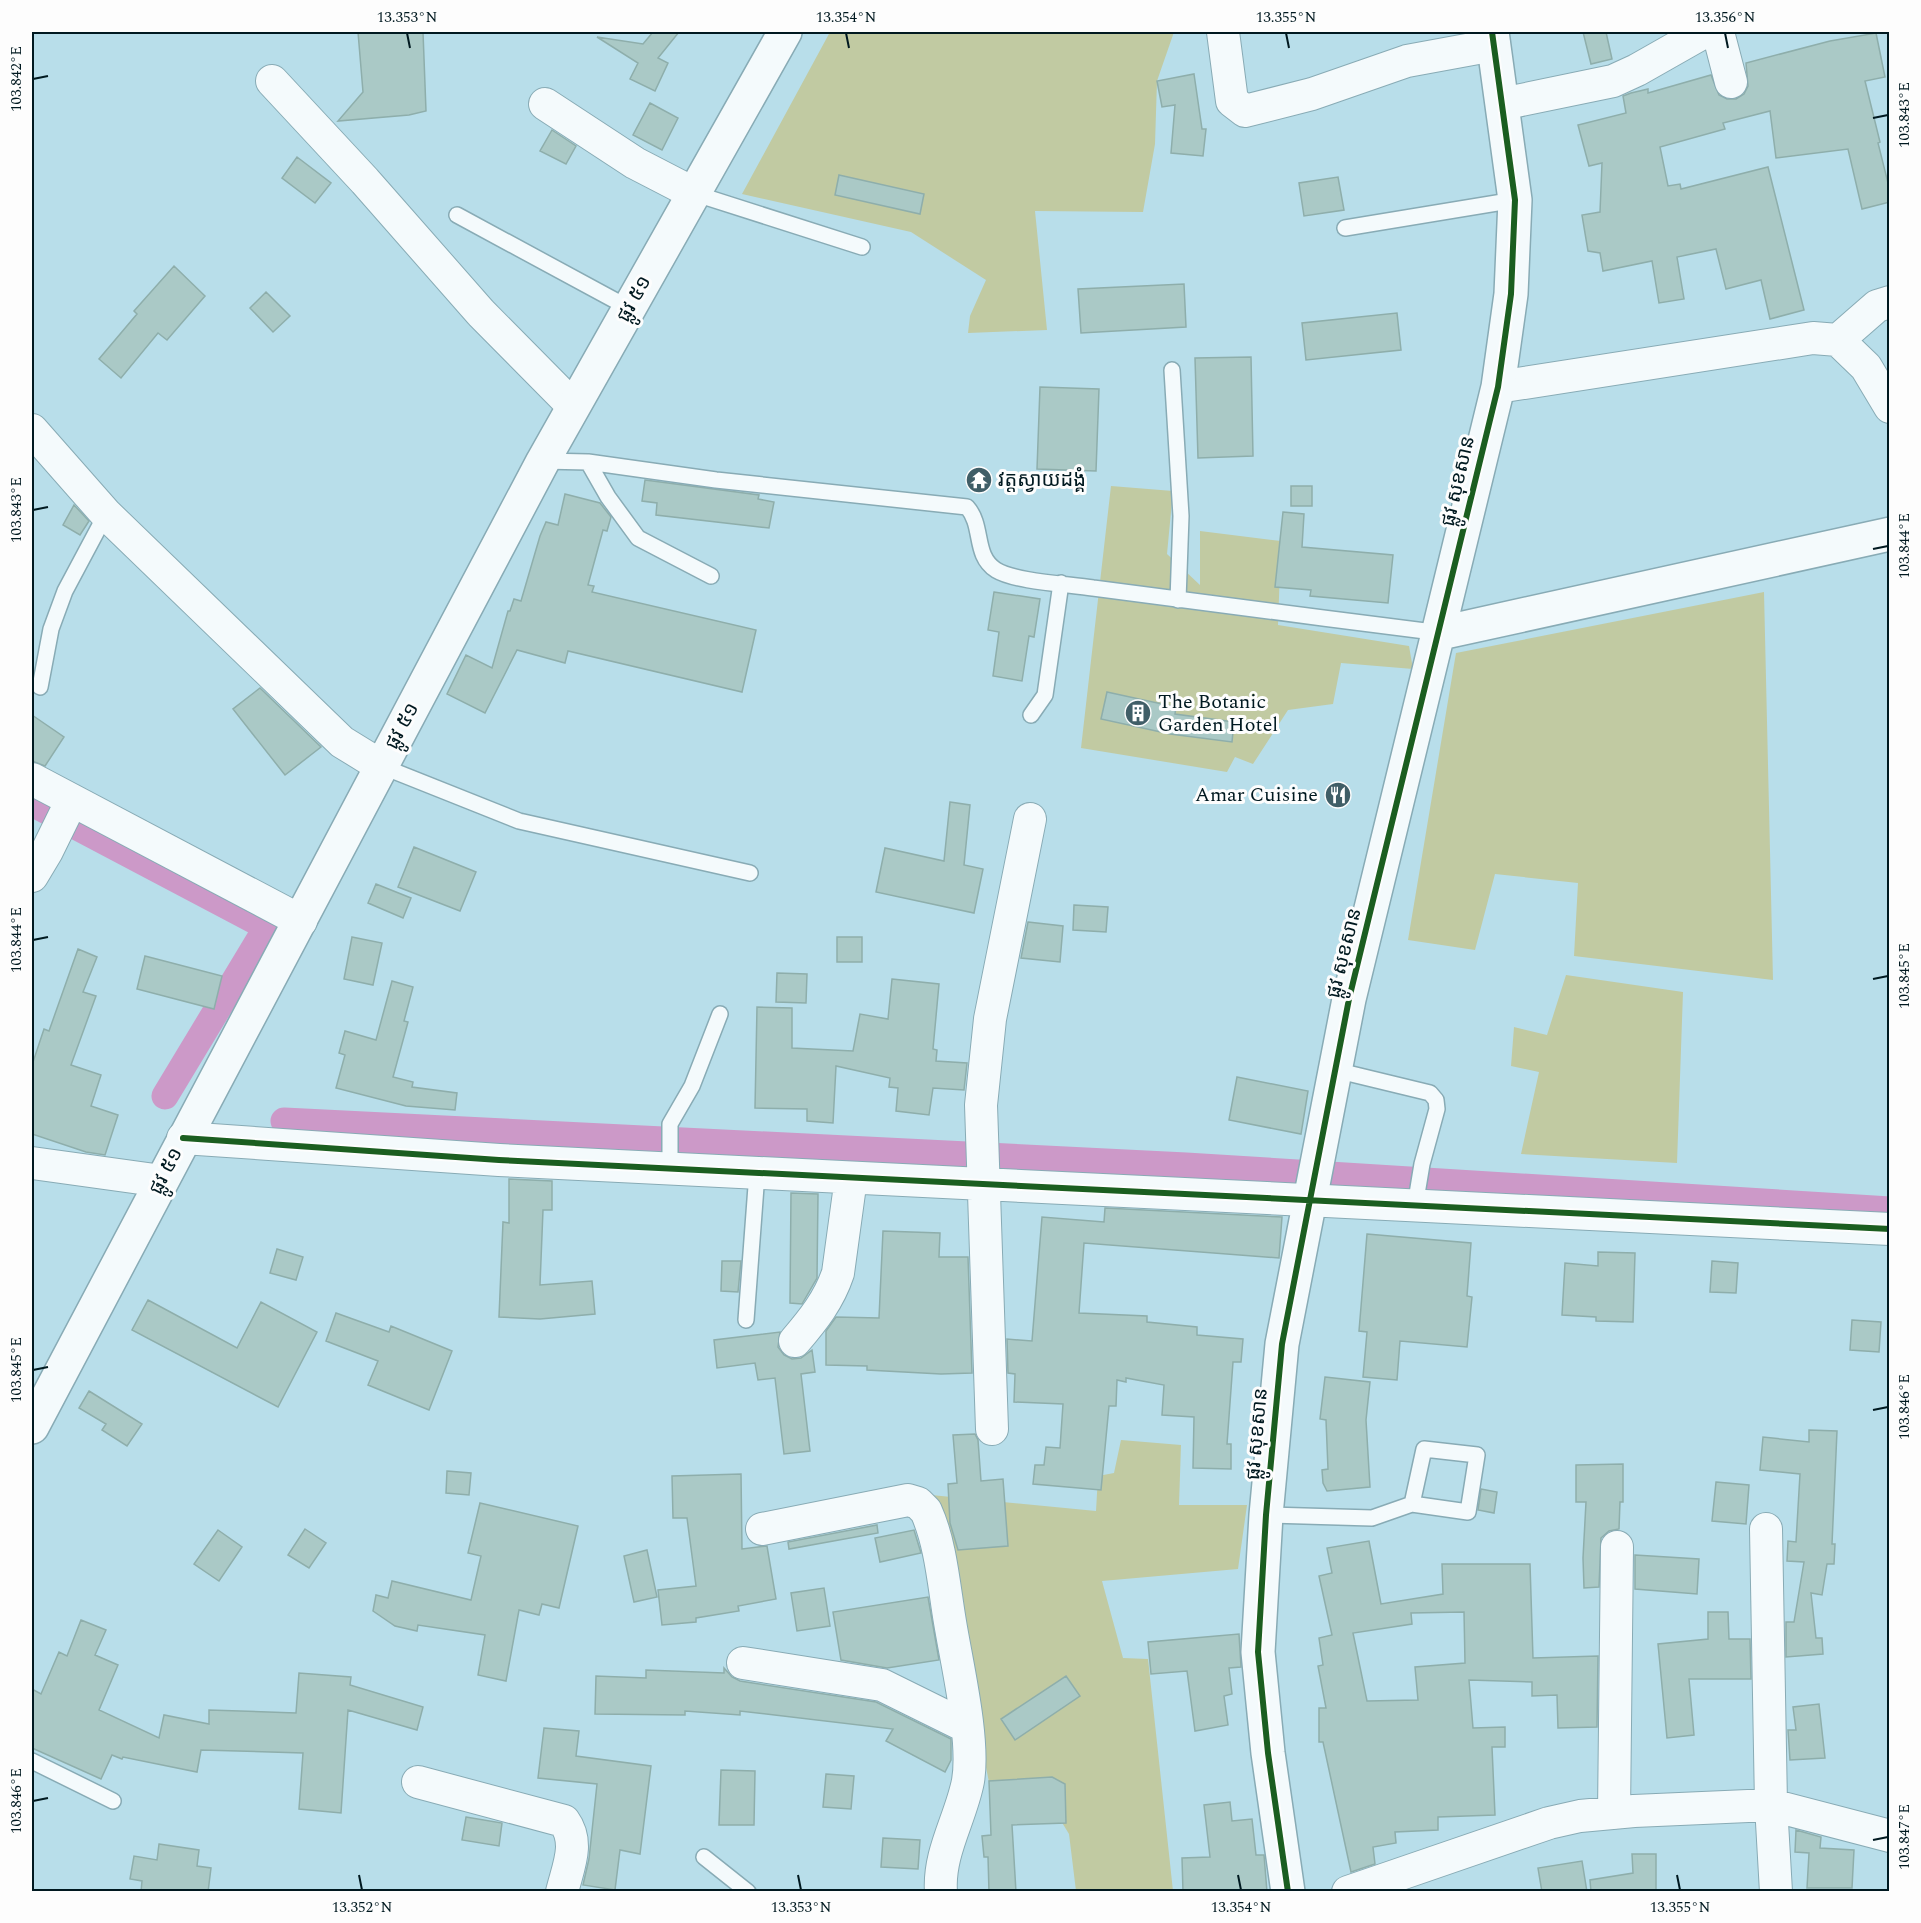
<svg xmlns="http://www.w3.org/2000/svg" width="1921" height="1923" viewBox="0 0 1921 1923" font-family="Spectral,'Noto Sans Khmer',serif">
	<rect width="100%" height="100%" fill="#b8deea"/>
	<!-- green -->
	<path fill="#c1caa2" d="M830 32H1174L1157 81 1155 144 1143 212 1035 211 1047 330 968 333 970 316 986 280 911 232 742 194Z
		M1111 486 1173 491 1167 554 1200 585V531L1281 541 1278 625 1409 646 1413 669 1341 663 1333 704 1288 710 1253 764 1235 757 1227 772 1081 748Z
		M1764 592 1773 980 1574 956 1578 883 1495 874 1475 950 1408 940 1456 653Z
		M1566 975 1683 992 1677 1163 1521 1154 1539 1072 1511 1066 1514 1027 1547 1035Z
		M1121 1440 1181 1445 1179 1505H1247L1238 1569 1102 1581 1123 1658 1148 1659 1173 1891H1076L1069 1834 1044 1793 990 1787 931 1495 1096 1511 1098 1476 1114 1473Z"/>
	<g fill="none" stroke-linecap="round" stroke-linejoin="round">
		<!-- canal -->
		<path stroke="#cc99c8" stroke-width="27" d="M32 803 267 927 165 1096
			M284 1121 1186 1166 1890 1210"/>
	</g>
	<!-- building -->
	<path fill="#aac9c6" stroke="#8eaeab" stroke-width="1.5" fill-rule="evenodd" d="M358 32H423L426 111 409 115 338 121 363 92Z
		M653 32H679L658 58 668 63 655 91 630 79 638 63 597 37 643 44Z
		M1583 32H1606L1612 59 1591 64Z
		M1876 33 1885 77 1865 81 1880 142 1878 143 1890 191V202L1862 209 1848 149 1776 158 1770 111 1723 123 1725 129 1660 147 1668 186 1680 184 1681 189 1768 167 1804 310 1770 319 1761 280 1726 289 1716 249 1677 257 1684 299 1659 303 1652 261 1603 271 1600 253 1588 251 1582 215 1600 212 1602 163 1589 166 1578 125 1626 113 1623 96 1631 93 1648 89V93L1711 75 1719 95 1727 99H1736L1744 94 1748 86 1746 63 1830 41Z
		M1194 74 1202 129H1206L1203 156 1171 153 1175 105 1162 107 1157 81Z
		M650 103 678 118 662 150 633 135Z
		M552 130 576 146 566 164 540 151Z
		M297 157 331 183 315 203 282 178Z
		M839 175 924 194 920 214 835 195Z
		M1338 177 1344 210 1304 216 1299 183Z
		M174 266 205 296 167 340 158 333 121 378 99 359 137 314 134 311Z
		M1184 284 1186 327 1081 333 1078 289Z
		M266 292 290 316 273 332 250 308Z
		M1397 313 1401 350 1306 360 1302 323Z
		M1251 357 1253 456 1198 458 1195 358Z
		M1040 387 1099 389 1096 471 1037 469Z
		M645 480 759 495 758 499 774 502 769 528 656 515 657 503 642 501Z
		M1291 486H1312V506H1291Z
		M565 494 600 503 611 517 607 531 603 530 588 585 594 586 592 592 756 630 742 692 568 651 565 663 517 650 485 713 447 694 466 655 492 668 508 611H510L514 599 521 601 540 536 546 522 558 525Z
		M74 505 89 521 80 535 63 525Z
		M1283 512 1304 514 1302 547 1393 555 1388 603 1310 596 1311 590 1275 587Z
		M994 592 1040 599 1034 637 1029 636 1022 681 993 676 999 632 988 630Z
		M260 688 321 747 285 775 233 709Z
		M1107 692 1176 707 1175 714 1234 722 1232 742 1170 734 1101 719Z
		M32 715 64 737 45 766 32 761Z
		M950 802 970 805 964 865 983 869 974 913 876 892 885 848 944 861Z
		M414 847 476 872 460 911 398 887Z
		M376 884 411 898 403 918 368 903Z
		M1074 905 1108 907 1106 932 1073 930Z
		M1028 922 1063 926 1060 962 1021 958Z
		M352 937 382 943 373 985 344 979Z
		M837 937H862V962H837Z
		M78 949 97 957 83 992 96 996 71 1065 101 1075 91 1106 118 1115 105 1155 86 1152 32 1134V1065L44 1029 49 1031Z
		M145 956 222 976 214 1009 137 989Z
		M777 973 807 974 806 1003 776 1002Z
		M892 979 939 984 933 1049 937 1050 936 1061 967 1063 964 1090 933 1088 929 1115 896 1111 898 1088 889 1087 890 1078 836 1066 833 1123 807 1121V1109L755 1108 757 1007 792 1008V1048L853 1051 860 1014 888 1019Z
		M392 981 413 987 404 1021 408 1022 393 1077 413 1082 412 1087 457 1093 455 1110 406 1106 336 1088 345 1055 339 1053 345 1031 376 1040Z
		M1237 1077 1308 1091 1301 1134 1229 1120Z
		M509 1179 552 1181V1210H543L540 1285 592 1281 595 1314 540 1319 499 1317 503 1222 509 1223Z
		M791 1193 818 1194 817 1278 802 1304 790 1303Z
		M1105 1208 1282 1217 1279 1258 1084 1243 1079 1313 1147 1316V1322L1197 1327V1335L1243 1339 1241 1362H1233L1227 1444H1231V1469L1193 1468 1194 1417 1162 1415 1164 1385 1126 1378V1382L1117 1380 1116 1406H1109L1101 1490 1033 1484 1035 1465H1044L1046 1447 1060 1448 1063 1404 1014 1402 1015 1374 1008 1373 1007 1339 1032 1341 1042 1217 1104 1222Z
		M883 1231 940 1233 939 1257H968L972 1373 941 1374 867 1370V1366L826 1365V1331L836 1317 879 1318Z
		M1367 1234 1471 1243 1467 1296 1472 1297 1467 1347 1400 1341 1397 1380 1363 1377 1367 1332 1359 1331Z
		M277 1249 303 1257 296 1280 270 1273Z
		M1598 1252 1635 1253 1633 1322 1596 1321V1317L1562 1315 1565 1263 1598 1266Z
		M722 1261H741L738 1292 721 1291Z
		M1712 1261 1738 1263 1736 1293 1710 1292Z
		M148 1300 237 1348 261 1302 317 1332 278 1407 132 1330Z
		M336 1313 389 1332 391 1326 452 1351 429 1410 368 1385 378 1361 326 1341Z
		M1852 1320 1881 1322 1879 1352 1850 1350Z
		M780 1332 778 1347 784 1355 792 1359 801 1358 812 1350 815 1372 801 1374 810 1451 784 1454 775 1378 758 1380 755 1363 717 1368 714 1340Z
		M1325 1377 1370 1382 1366 1420 1370 1487 1327 1491 1323 1483 1322 1470 1328 1469 1326 1420 1320 1419Z
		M89 1391 142 1424 127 1446 102 1430 106 1424 79 1408Z
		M1809 1430 1837 1431 1832 1544H1835L1834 1564H1827L1822 1595 1811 1593 1816 1638H1822L1823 1654 1786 1657V1622H1794L1804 1562 1787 1561 1788 1541 1796 1542 1800 1474 1760 1470 1763 1437 1809 1442Z
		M975 1434 978 1440 981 1481 1003 1479 1008 1546 958 1550 950 1523 948 1484 957 1483 953 1435Z
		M1623 1464V1502H1620L1619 1529 1609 1531 1601 1538 1599 1587 1584 1588 1583 1558 1586 1502H1576V1465Z
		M447 1471 471 1473 469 1495 446 1493Z
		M741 1474 742 1549 767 1546 776 1599 738 1606 739 1611 696 1618V1622L662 1625 658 1590 696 1586 687 1518H673L672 1476Z
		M1716 1482 1749 1485 1746 1524 1712 1521Z
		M1481 1489 1497 1492 1494 1513 1478 1510Z
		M480 1503 578 1526 559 1608 542 1604 539 1615 519 1610 506 1681 478 1675 485 1635 418 1625 417 1631 395 1626 373 1611 376 1595 388 1598 392 1581 471 1600 481 1556 468 1553Z
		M877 1525 878 1533 789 1549 788 1542Z
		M305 1529 326 1543 309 1568 288 1555Z
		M218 1530 242 1547 219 1581 194 1564Z
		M914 1530 921 1553 880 1562 875 1538Z
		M1369 1541 1381 1604 1443 1594 1442 1564H1530L1533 1658 1598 1656 1597 1727 1558 1728 1557 1695 1532 1696V1682L1469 1680 1473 1728 1505 1727V1747H1492L1495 1815 1438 1817V1830L1395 1832 1396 1843 1373 1847 1375 1864 1351 1872 1323 1742H1319V1708H1326L1318 1666 1323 1665 1319 1638 1332 1635 1319 1576 1332 1573 1327 1548ZM1464 1612 1465 1663 1415 1667 1418 1700 1367 1701 1353 1633 1412 1624 1411 1613Z
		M647 1550 657 1597 634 1602 624 1556Z
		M1635 1555 1699 1559 1697 1594 1635 1589Z
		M824 1588 830 1626 797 1631 791 1593Z
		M928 1597 939 1660 887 1668 841 1660 833 1612Z
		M1708 1612H1728L1729 1639H1750L1751 1679H1689L1694 1735 1667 1738 1658 1644 1708 1639Z
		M81 1620 106 1630 95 1655 118 1665 99 1710 159 1738 164 1715 209 1724V1710L296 1713 299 1673 351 1677 350 1685 423 1707 417 1730 348 1710 341 1813 299 1809 303 1753 201 1750 197 1772 123 1757 122 1759 112 1755 101 1779 32 1748V1689L41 1694 59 1652 67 1656Z
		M1239 1634 1241 1667 1229 1668 1232 1694 1224 1696 1228 1725 1195 1731 1187 1671 1151 1674 1148 1642Z
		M724 1668 732 1677 740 1681 876 1702 951 1739V1760L945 1772 886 1741 893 1729 740 1711V1715L685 1711V1715L595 1714 596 1676 646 1678V1670L724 1673Z
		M1066 1676 1080 1696 1015 1740 1001 1719Z
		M1819 1704 1825 1758 1790 1760 1788 1730H1796L1793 1707Z
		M544 1728 579 1731 576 1756 651 1766 640 1854 620 1850 615 1890 583 1885 589 1859 597 1784 538 1778Z
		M721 1770 755 1771 754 1825H719Z
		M826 1774 854 1776 851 1809 823 1807Z
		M1052 1777 1065 1784 1066 1823 1012 1825 1016 1892H989L988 1857H984L982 1836 991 1835 989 1781Z
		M1230 1802 1232 1821 1252 1819 1256 1855H1264L1267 1892H1183L1182 1858 1210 1857 1204 1805Z
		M466 1817 502 1823 499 1846 462 1840Z
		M1796 1830 1821 1837 1820 1848 1854 1850 1852 1888H1807L1809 1853 1795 1852Z
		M883 1838 920 1840 918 1869 881 1867Z
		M159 1844 199 1850 197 1866 211 1868 208 1892H141L142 1881 130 1879 134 1856 157 1860Z
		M1632 1854H1656V1892H1591L1590 1880 1633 1873Z
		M1582 1861 1587 1892H1542L1538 1868Z"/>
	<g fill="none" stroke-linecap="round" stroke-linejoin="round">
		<defs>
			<path id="service" d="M693 193 862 247
				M457 215 629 308
				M1345 228 1515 200
				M1172 370 1181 516 1178 600
				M543 461 588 462 716 480 967 507C984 526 973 555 996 570 1016 582 1068 584 1093 588 1209 604 1325 618 1441 633
				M588 462 608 497 638 538 711 576
				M40 687 51 629 65 591 106 514
				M1031 715 1045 695 1061 583
				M381 766 519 821 750 873
				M1335 1070 1430 1093 1436 1100 1437 1109 1422 1164 1415 1206
				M670 1169V1124L692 1086 720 1014
				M746 1320 757 1173
				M1266 1515 1372 1518 1412 1504 1468 1512 1477 1455 1424 1449 1412 1504
				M32 1761 113 1801
				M704 1857 748 1892"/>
			<path id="minor" d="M1223 32 1232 101 1245 111 1312 94 1407 61 1494 45
				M1718 32 1731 82
				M272 81 365 181 481 313 573 406
				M545 104 635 163 693 193
				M1502 104 1613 81 1637 70 1704 32
				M1838 340 1877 306 1890 302
				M1498 387 1813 338 1838 340 1866 367 1890 407
				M32 430 106 514 342 742 381 766
				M32 779 301 921
				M32 876 47 851 72 800
				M183 1138 499 1160 1890 1229
				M32 1163 162 1181
				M795 1341C813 1320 829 1300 838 1273L851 1178
				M992 1429 981 1105 990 1019 1030 819
				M762 1529 908 1500 918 1503 926 1511C941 1544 944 1587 950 1622 957 1665 975 1740 968 1781 961 1818 938 1853 941 1892
				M1766 1529 1771 1805 1776 1892
				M743 1663 882 1685 967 1727
				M418 1782 564 1821C580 1843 568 1867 562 1892
				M1614 1813 1617 1547
				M1348 1892 1549 1823 1580 1816 1634 1811 1771 1805 1890 1836"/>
			<path id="tertiary" d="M1441 633 1890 534
				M1288 1892 1268 1753 1258 1652 1266 1515 1282 1344 1349 999 1498 387 1511 294 1515 200 1492 32"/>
			<path id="secondary" d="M32 1427 543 461 785 32"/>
		</defs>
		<!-- service casing -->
		<use href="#service" stroke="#88abb5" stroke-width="18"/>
		<!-- minor casing -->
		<use href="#minor" stroke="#88abb5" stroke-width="34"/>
		<!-- tertiary casing -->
		<use href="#tertiary" stroke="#88abb5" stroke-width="36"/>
		<!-- secondary casing -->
		<use href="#secondary" stroke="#88abb5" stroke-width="36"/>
		<!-- service -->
		<use href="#service" stroke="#f4fafc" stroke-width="15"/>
		<!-- minor -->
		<use href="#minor" stroke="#f4fafc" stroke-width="32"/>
		<!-- tertiary -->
		<use href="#tertiary" stroke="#f4fafc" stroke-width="33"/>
		<!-- secondary -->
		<use href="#secondary" stroke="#f4fafc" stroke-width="33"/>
		<defs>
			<path id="cycleway" d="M183 1138 499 1160 1890 1229
				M1288 1892 1268 1753 1258 1652 1266 1515 1282 1344 1349 999 1498 387 1511 294 1515 200 1492 32"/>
		</defs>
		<!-- cycleway casing -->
		<use href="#cycleway" stroke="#fdfdfd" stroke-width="10"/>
		<!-- cycleway -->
		<use href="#cycleway" stroke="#1b5e20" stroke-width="6"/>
	</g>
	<!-- ticks -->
	<path fill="none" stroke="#001920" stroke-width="2" d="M407 33 410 48M846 33 849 48M1286 33 1289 48M1725 33 1728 48M33 79 48 76M1873 118 1888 115M33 510 48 507M1873 549 1888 546M33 940 48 937M1873 979 1888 976M33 1370 48 1367M1873 1410 1888 1407M33 1801 48 1798M1873 1840 1888 1837M359 1875 362 1890M798 1875 801 1890M1238 1875 1241 1890M1677 1875 1680 1890"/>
	<!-- icons -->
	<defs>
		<symbol id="temple-disc" viewBox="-11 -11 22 22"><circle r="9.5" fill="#405e67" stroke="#fdfdfd"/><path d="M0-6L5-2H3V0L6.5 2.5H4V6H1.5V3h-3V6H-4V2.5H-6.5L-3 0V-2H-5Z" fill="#fff"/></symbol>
		<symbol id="building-disc" viewBox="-11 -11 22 22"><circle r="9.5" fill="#405e67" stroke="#fdfdfd"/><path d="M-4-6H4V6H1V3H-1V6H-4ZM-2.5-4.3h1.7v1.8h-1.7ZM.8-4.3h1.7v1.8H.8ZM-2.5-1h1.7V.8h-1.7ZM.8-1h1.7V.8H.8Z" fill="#fff"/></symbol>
		<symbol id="restaurant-disc" viewBox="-11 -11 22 22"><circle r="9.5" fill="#405e67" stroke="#fdfdfd"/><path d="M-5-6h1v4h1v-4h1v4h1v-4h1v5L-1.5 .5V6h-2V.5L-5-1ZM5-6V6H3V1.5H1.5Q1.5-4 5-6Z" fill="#fff"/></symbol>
	</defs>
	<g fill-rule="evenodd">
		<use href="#temple-disc" x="964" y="465" width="30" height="30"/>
		<use href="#building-disc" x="1123" y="698" width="30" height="30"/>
		<use href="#restaurant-disc" x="1323" y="780" width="30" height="30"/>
	</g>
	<g text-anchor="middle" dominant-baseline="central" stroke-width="6" stroke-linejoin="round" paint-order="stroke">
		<!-- street labels -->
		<g font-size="20" fill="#001920" stroke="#fdfdfd">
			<text transform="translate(634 299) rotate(-61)">ផ្លូវ ៥១</text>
			<text transform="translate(1458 481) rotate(-77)">ផ្លូវ សុខសាន</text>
			<text transform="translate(402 726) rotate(-62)">ផ្លូវ ៥១</text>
			<text transform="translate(1344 953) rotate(-76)">ផ្លូវ សុខសាន</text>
			<text transform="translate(166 1171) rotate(-63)">ផ្លូវ ៥១</text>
			<text transform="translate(1257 1434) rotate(-85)">ផ្លូវ សុខសាន</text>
		</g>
		<!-- poi labels -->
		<g font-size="20" fill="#001920" stroke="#fdfdfd" text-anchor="start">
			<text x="998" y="480">វត្តស្វាយដង្គំ</text>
			<text x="1158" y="702">The Botanic<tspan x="1158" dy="23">Garden Hotel</tspan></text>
			<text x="1318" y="795" text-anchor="end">Amar Cuisine</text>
		</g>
	</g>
	<!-- border -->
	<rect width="1921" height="1923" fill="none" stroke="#fdfdfd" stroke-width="66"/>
	<rect x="33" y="33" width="1855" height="1857" fill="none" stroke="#001920" stroke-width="2"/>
	<g font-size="15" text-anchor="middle" fill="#001920">
		<text x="407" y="22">13.353°N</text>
		<text x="846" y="22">13.354°N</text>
		<text x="1286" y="22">13.355°N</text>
		<text x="1725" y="22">13.356°N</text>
		<text transform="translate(16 79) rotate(-90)" y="5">103.842°E</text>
		<text transform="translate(1904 115) rotate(-90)" y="5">103.843°E</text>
		<text transform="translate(16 510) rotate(-90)" y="5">103.843°E</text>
		<text transform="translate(1904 546) rotate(-90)" y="5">103.844°E</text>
		<text transform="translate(16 940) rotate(-90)" y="5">103.844°E</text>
		<text transform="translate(1904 976) rotate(-90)" y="5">103.845°E</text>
		<text transform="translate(16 1370) rotate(-90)" y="5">103.845°E</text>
		<text transform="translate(1904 1407) rotate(-90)" y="5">103.846°E</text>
		<text transform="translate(16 1801) rotate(-90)" y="5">103.846°E</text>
		<text transform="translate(1904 1837) rotate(-90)" y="5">103.847°E</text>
		<text x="362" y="1912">13.352°N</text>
		<text x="801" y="1912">13.353°N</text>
		<text x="1241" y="1912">13.354°N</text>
		<text x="1680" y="1912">13.355°N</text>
	</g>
</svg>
